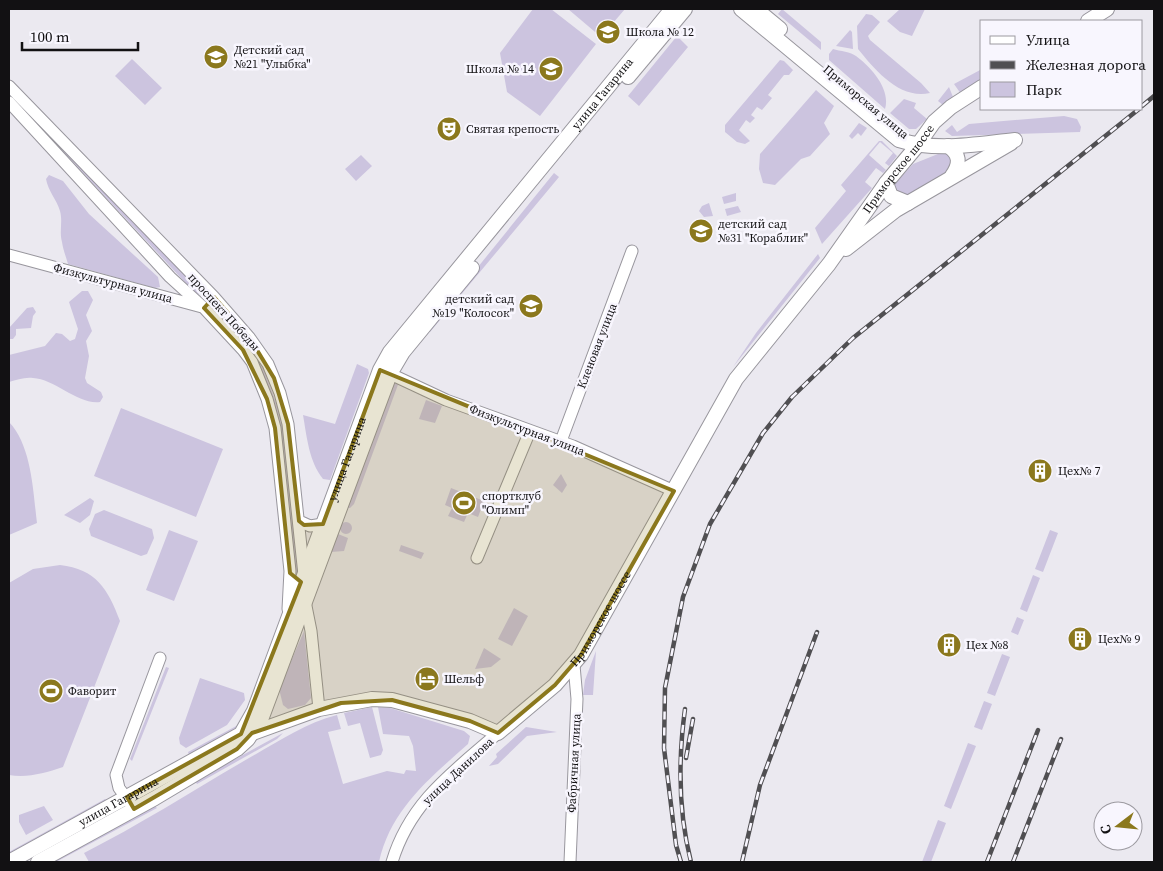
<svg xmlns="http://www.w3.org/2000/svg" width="1163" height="871" viewBox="0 0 1163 871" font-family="'Source Serif 4',serif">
	<rect width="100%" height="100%" fill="#ebe9f0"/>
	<!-- green -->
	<path fill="#ccc4df" d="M533 9H551L596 44 540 116 507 92 500 53Z
		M568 9H625L601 37Z
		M782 9 821 42V50L778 14Z
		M900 9H925L912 36 900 32 887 21Z
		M866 14 872 15 880 22 868 36 870 40 921 83 930 93C900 100 875 70 858 49L857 26Z
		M850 30 852 32 853 49 836 46Z
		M677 36 688 47 639 106 628 96Z
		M833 49C840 51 851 52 856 56 871 67 891 89 885 109L829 60V54Z
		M132 59 162 88 145 105 115 76Z
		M780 60 784 61 795 72 793 70 789 75H784L768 95 772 98 762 110 757 107 751 115 755 118 750 123 746 120 739 130 750 141 745 144 737 142 725 132V125Z
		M982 69V81L961 94 954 84Z
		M949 87 953 97 943 105 938 101Z
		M816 90 834 106 824 123 830 134 810 156 801 159 775 185 763 183 759 169 760 154Z
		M904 99 916 103 914 108 927 119 916 129H909L890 113Z
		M18 103 200 291 199 294 195 293Z
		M1064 116 1077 119 1081 127 1080 132 952 136 945 131 952 125 957 132 969 124Z
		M859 123 867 128 861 136 858 133 852 139 849 136Z
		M879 141H882L897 156 889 166 885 163 893 153 880 142 869 155 886 170 883 173 876 168 865 182 872 188 822 244 815 228 846 191 841 185Z
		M943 152 953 159 949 171 909 196 901 197 892 187 913 164Z
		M361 155 372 166 356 181 345 169Z
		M554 173 559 177 430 332 427 330Z
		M49 175 63 181 89 214 158 277 160 287 155 288 68 264C66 257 63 249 62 242 59 231 63 222 60 211 57 200 48 191 46 179Z
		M736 193V201L724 204 722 197Z
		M709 203 713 216 704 217 699 211 702 206Z
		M738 206 741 212 727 216 725 209Z
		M818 254 820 258 733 367 756 333Z
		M82 291H88L93 300 86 315 92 331 86 341 89 356 85 378 87 383 101 392 103 397 100 402C78 405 55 379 33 378 24 377 17 380 9 382V355L45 346 56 333 62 334 70 341 75 339 78 329 69 302Z
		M33 307 36 312 33 316 31 328 16 329V335L13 339H9V328L27 308Z
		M222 315 252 348 262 365 282 418 298 574H295L273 405 218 317Z
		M357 364 368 369 369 373 330 480 323 479C309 461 307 438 303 415L335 424Z
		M399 382 354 504 350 508H345L393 383Z
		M426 400 442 406 435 423 419 419Z
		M121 408 223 449 196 517 94 476Z
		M9 422C32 446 33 492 37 523L9 535Z
		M561 474 567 485 562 493 553 485Z
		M451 488 484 501 478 517 468 513 464 522 448 516 452 508 445 505Z
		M90 498 94 501 90 515 80 523 64 515Z
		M104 510 152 529 154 538 147 554 141 556 91 536 89 529 95 514Z
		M340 528a6 6 0 1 1 12 0a6 6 0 1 1-12 0Z
		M169 530 198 541 174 601 146 590Z
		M1050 530 1058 533 1043 572 1035 569Z
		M338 534 348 538 344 551 331 552Z
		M401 545 424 553 421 559 399 551Z
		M60 565C96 569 108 589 120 621L63 767C45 773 28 778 9 775V583L33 569Z
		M1033 575 1040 578 1027 612 1020 609Z
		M514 608 528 616 512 646 498 639Z
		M1017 617 1024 620 1018 635 1011 632Z
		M304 631 311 698 305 705 288 709 283 705 279 689Z
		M484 648 501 659 491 667 475 669Z
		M596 651 593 695H583L585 680Z
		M1002 654 1010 657 995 696 987 693Z
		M166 667 169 668 132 761 130 759Z
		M200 678 244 693 245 700 227 725 186 748 180 744 179 738Z
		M984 701 992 704 982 730 974 727Z
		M372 707 383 750 381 755 370 758 360 723 348 726 344 713Z
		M378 707 390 708 464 731 470 736 468 744C429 779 391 809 379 862H89L84 853C141 824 194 790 249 758 278 742 305 723 337 715L341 729 328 732 343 784 387 771 404 774 406 770 416 771 413 746 409 736 383 734Z
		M240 724V730L189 755 188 752Z
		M526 727 557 732 527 736 498 764 489 766 497 757 496 754Z
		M283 733 277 739 197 784 195 781Z
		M968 743 976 746 951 809 944 806Z
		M105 799 110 803 9 858V852Z
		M154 805 157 808 56 862H48Z
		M44 806 53 820 26 835 19 822V815Z
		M938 820 946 823 931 862H922Z"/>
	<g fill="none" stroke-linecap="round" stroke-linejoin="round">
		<defs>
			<path id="minor" d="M9 86 214 297 249 337 268 364 280 393 288 424 304 575
				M9 102 170 277 204 308 243 350 252 362 267 399 275 428 290 571 288 609
				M9 255 202 307
				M384 371 446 400 573 446 674 491
				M561 441 632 251
				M299 521 310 526 323 524
				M477 558 530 431
				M305 601 311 631 319 709
				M130 803 119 788 116 775 160 658
				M392 862C410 802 453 772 498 733
				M570 862 577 699 574 665"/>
			<g id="major">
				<path d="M741 9 899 140C937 152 976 144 1015 140"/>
				<path d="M756 9 780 29"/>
				<path d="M1088 21 1107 9"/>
				<path d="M628 77 685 9"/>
				<path d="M948 146C961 155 960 164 952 176"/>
				<path d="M886 183 891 196 908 203"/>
				<path d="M846 249 896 210 1011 143"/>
				<path id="s1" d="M250 734 319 709 372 699 392 700 470 721 498 733 555 685 581 655 736 379 829 264 886 183 917 146 934 122 951 107 982 87"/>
				<path id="s2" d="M9 862 241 734 254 711 380 370 390 352 672 9"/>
				<path d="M38 862 155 798 237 749 248 739 262 717 390 374 403 352 472 268"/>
			</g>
		</defs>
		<!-- minor casing -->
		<use href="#minor" stroke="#98969d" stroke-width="13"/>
		<!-- major casing -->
		<use href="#major" stroke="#98969d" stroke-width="16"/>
		<!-- minor -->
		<use href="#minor" stroke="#fff" stroke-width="11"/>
		<!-- major -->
		<use href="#major" stroke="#fff" stroke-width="14"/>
		<defs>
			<path id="rail" d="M1142 106 1154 96
				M685 709C678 761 678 811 691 862
				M686 758 693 719
				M681 862 676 845 664 748 665 688 683 597 710 524 763 433 792 397 853 338 1139 109
				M742 862 760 785 817 632
				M987 862 1038 730
				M1013 862 1061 739"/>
		</defs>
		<!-- rail casing -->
		<use href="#rail" stroke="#504f52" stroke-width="4.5"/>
		<!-- rail -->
		<use href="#rail" stroke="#f8f6fe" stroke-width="2.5" stroke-dasharray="8" stroke-linecap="butt"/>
	</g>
	<!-- marked area -->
	<path fill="#8b781d" fill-opacity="0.2" stroke="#8b781d" stroke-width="4" stroke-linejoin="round" d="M214 297 249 337 274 378 288 424 299 521 304 525 323 524 380 370 674 491 581 655 555 685 498 733 470 721 392 700 341 703 252 733 237 749 134 809 127 797 241 734 301 582 290 573 275 428 267 399 243 350 204 308Z"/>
	<!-- icons -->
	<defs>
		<symbol id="school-disc" viewBox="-11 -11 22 22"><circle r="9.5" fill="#8b781d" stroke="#f8f6fe"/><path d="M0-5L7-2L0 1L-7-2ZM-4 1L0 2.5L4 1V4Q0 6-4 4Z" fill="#fff"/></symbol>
		<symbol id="theatre-disc" viewBox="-11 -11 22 22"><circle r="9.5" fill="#8b781d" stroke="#f8f6fe"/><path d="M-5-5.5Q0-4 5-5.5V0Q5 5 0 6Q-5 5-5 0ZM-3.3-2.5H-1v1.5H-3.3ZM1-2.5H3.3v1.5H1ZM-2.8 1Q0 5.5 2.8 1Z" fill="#fff"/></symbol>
		<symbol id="building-disc" viewBox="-11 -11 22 22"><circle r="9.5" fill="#8b781d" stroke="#f8f6fe"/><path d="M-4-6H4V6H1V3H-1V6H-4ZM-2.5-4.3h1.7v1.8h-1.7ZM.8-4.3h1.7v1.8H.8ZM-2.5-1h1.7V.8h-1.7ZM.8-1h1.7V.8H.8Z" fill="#fff"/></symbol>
		<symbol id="stadium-disc" viewBox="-11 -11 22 22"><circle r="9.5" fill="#8b781d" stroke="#f8f6fe"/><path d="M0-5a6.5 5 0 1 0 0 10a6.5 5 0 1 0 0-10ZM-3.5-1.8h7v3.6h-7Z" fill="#fff"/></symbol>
		<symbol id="hotel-disc" viewBox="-11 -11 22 22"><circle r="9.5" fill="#8b781d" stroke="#f8f6fe"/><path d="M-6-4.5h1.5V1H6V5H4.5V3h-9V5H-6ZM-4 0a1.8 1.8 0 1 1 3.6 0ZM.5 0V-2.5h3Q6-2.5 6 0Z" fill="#fff"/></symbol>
	</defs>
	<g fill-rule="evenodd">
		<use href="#school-disc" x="594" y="18" width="28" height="28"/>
		<use href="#school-disc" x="202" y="43" width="28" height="28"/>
		<use href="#school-disc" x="537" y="55" width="28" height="28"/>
		<use href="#theatre-disc" x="435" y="115" width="28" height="28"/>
		<use href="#school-disc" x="687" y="217" width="28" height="28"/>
		<use href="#school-disc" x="517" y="292" width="28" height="28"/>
		<use href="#building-disc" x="1026" y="457" width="28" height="28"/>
		<use href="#stadium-disc" x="450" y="489" width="28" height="28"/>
		<use href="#building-disc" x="1066" y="625" width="28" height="28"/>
		<use href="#building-disc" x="935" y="631" width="28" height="28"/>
		<use href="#hotel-disc" x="413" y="665" width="28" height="28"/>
		<use href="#stadium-disc" x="37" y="677" width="28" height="28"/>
	</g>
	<g text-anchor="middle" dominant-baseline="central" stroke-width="5" stroke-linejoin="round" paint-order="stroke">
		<!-- poi labels -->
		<g font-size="12" fill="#121113" stroke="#f8f6fe" text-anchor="start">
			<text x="626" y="32">Школа № 12</text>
			<text x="234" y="50">Детский сад<tspan x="234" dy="14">№21 "Улыбка"</tspan></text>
			<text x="534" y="69" text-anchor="end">Школа № 14</text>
			<text x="466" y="129">Святая крепость</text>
			<text x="718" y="224">детский сад<tspan x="718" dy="14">№31 "Кораблик"</tspan></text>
			<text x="514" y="299" text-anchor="end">детский сад<tspan x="514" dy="14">№19 "Колосок"</tspan></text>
			<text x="1058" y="471">Цех№ 7</text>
			<text x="482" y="496">спортклуб<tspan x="482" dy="14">"Олимп"</tspan></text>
			<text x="1098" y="639">Цех№ 9</text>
			<text x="966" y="645">Цех №8</text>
			<text x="444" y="679">Шельф</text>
			<text x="68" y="691">Фаворит</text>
		</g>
		<!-- street labels -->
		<g font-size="12" fill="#121113" stroke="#f8f6fe">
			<text stroke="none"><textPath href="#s2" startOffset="1010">улица Гагарина</textPath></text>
			<text transform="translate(866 102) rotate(40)">Приморская улица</text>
			<text stroke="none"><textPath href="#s1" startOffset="955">Приморское шоссе</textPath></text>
			<text transform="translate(113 283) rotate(15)">Физкультурная улица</text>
			<text transform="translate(224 312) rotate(48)">проспект Победы</text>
			<text transform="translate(597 346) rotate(-69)">Кленовая улица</text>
			<text transform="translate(527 430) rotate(21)">Физкультурная улица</text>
			<text stroke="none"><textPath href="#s2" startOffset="560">улица Гагарина</textPath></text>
			<text stroke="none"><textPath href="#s1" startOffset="414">Приморское шоссе</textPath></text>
			<text transform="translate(574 763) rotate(-87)">Фабричная улица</text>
			<text transform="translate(458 771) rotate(-43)">улица Данилова</text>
			<text stroke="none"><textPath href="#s2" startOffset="125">улица Гагарина</textPath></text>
		</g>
	</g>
	<!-- border -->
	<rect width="1163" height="871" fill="none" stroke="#121113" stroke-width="20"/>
	<!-- legend -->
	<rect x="980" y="20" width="162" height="90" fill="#f8f6fe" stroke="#9c9aa0"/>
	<rect x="990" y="36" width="25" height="8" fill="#ffffff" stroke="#9c9aa0"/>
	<text x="1026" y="45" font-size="15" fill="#121113">Улица</text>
	<rect x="990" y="61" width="25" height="8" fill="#504f52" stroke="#9c9aa0"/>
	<text x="1026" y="70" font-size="15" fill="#121113">Железная дорога</text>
	<rect x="990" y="82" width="25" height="15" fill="#ccc4df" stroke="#9c9aa0"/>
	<text x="1026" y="95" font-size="15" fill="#121113">Парк</text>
	<!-- north arrow -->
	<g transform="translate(1118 826) rotate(254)"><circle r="24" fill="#f8f6fe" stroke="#9c9aa0"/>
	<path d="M0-4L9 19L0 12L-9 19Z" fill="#8b781d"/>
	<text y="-8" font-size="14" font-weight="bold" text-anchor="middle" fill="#121113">С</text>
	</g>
	<!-- scale -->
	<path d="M22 42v8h116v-8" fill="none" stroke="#121113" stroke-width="2.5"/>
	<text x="30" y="42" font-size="15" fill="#121113" stroke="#f8f6fe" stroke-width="4" paint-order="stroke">100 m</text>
</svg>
